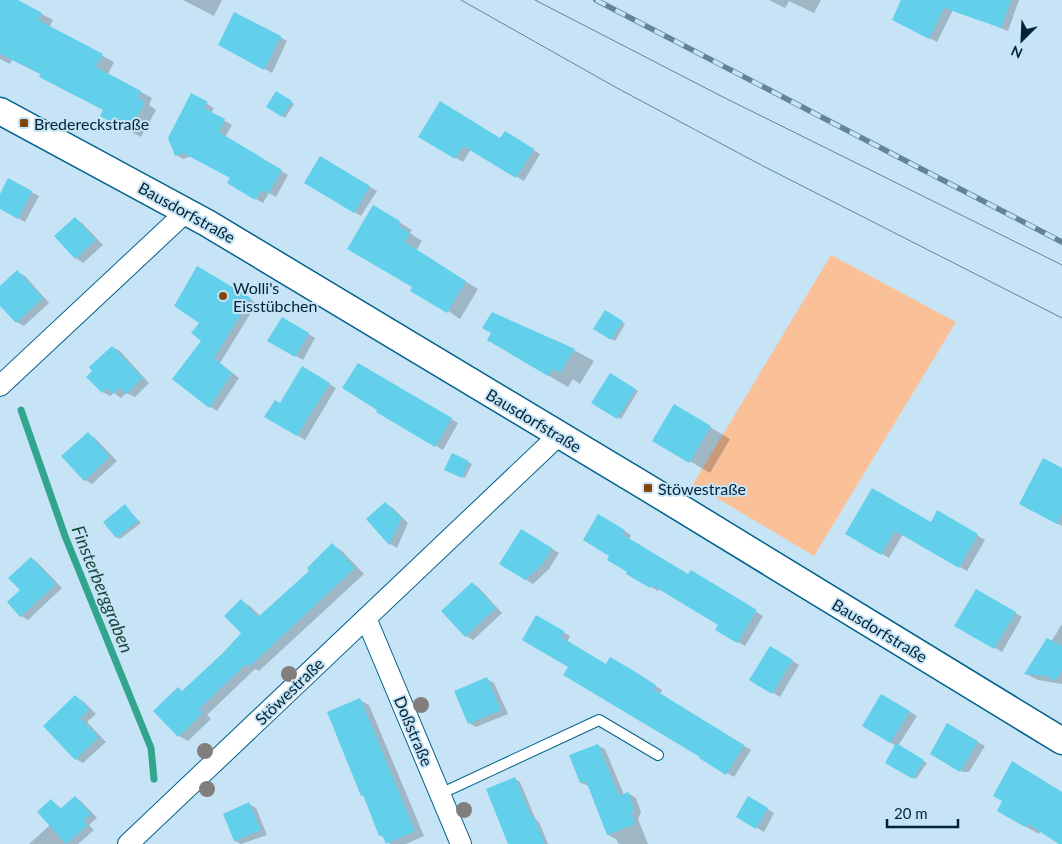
<svg xmlns="http://www.w3.org/2000/svg" width="1062" height="844" viewBox="0 0 1062 844" font-family="Lato,sans-serif">
	<rect width="100%" height="100%" fill="#c7e4f7"/>
	<!-- green -->
	<path fill="#fac199" d="M831 255 956 322 814 556 693 484Z"/>
	<!-- shadow -->
	<path fill="#0003" d="M0 0H16L53 20 49 28 114 62 108 74 152 98 149 105 156 110 141 137 113 122 104 110 42 75 12 60 10 64 0 59Z
		M183 0H222L214 16Z
		M769 0H821L814 13 789 1 785 8Z
		M903 0H958L937 42 900 23Z
		M983 0H1019L1008 31 976 18Z
		M280 37 287 41 272 73 219 44Z
		M277 93 294 104 285 118 268 107Z
		M192 95 214 108 211 113 232 125 225 137 288 175 276 197 269 193 263 203 228 183 231 178 192 156 183 159 176 155Z
		M505 133 540 154 524 181 471 149 463 162 420 137 501 140Z
		M321 157 377 191 361 216 306 182Z
		M31 192 39 196 25 222 0 208V197Z
		M374 207 412 230 410 233 422 241 416 251 478 289 460 319 413 287Z
		M75 219 82 223 103 245 83 263 76 258 56 237Z
		M198 267 257 303 220 363 239 378 217 411 209 406 201 323Z
		M17 272 25 276 49 303 24 326 17 322 0 304V288Z
		M605 311 625 324 615 341 595 328Z
		M282 318 315 338 303 360 269 340Z
		M488 340 574 350 594 361 580 384 573 379 568 387Z
		M112 347 120 351 149 383 135 397 126 393 121 398 114 393 110 396 103 392Z
		M358 364 458 423 443 450 378 412Z
		M302 367 336 388 305 440 266 416 280 404Z
		M610 374 638 391 621 419 593 402Z
		M675 406 730 439 710 473 654 440Z
		M88 434 95 438 117 461 92 484 85 480 63 457Z
		M453 455 472 464 465 478 449 471Z
		M1062 470V526L1027 508Z
		M386 504 393 508 408 523 397 548 390 544 368 519Z
		M125 506 141 523 120 539 117 537Z
		M938 512 985 540 967 571 903 534 889 558 847 533 931 523Z
		M598 515 631 535 629 539 688 576 691 571 763 616 745 646 717 630 720 624 660 588 658 591 627 573 628 572 611 555Z
		M521 530 559 553 549 569 533 584 501 564Z
		M332 545 341 550 364 574 259 671 255 669 207 715 211 719 188 741 179 736 178 689 183 691 224 652 242 633 241 601 250 606 261 617 311 571Z
		M31 558 37 562 62 588 28 620 21 616 8 602 21 591Z
		M472 583 479 588 502 613 473 640 466 636 443 611Z
		M977 590 1022 617 1002 652 956 625Z
		M537 617 570 636 567 642 607 666 636 674 662 690 660 694 751 750 734 777 701 758V756L569 666Z
		M1062 624V684L1038 680 1026 674 1051 642Z
		M770 647 799 665 780 697 751 679Z
		M487 679 494 683 508 714 476 727 469 723Z
		M882 695 917 716 898 746 927 763 916 779 887 762 896 746 864 726Z
		M76 697 83 701 96 714 87 722 106 742 83 763 76 759Z
		M360 700 369 705 424 836 406 844H390L385 838 380 835 365 797 362 795Z
		M948 725 985 746 969 772H963L931 753Z
		M597 745 605 749 624 795 628 793 636 798 641 812 638 819 648 844H619L616 839 608 835 589 786 581 783Z
		M515 779 520 782 536 820 539 822 548 844H510Z
		M1062 792V844L1041 830 1039 834 998 811Z
		M75 798 81 801 97 818 89 825 94 830 78 844H29L50 825 51 800 62 809Z
		M748 798 774 813 764 832 737 816Z
		M249 804 256 808 267 835 241 844 235 841 224 814Z"/>
	<g fill="none" stroke-linecap="round" stroke-linejoin="round">
		<!-- stream -->
		<path stroke="#32a58e" stroke-width="7" d="M21 410 65 536 151 748 154 779"/>
	</g>
	<!-- building -->
	<path fill="#62d0eb" d="M0 0H18L42 13 38 20 103 54 96 67 141 91 138 98 145 102 129 132 100 116 103 110 39 77 41 74 0 54Z
		M901 0H1011L1001 28 944 8 929 39 892 20Z
		M234 12 281 36 264 70 218 45Z
		M276 91 292 101 282 117 266 107Z
		M191 93 208 102 204 108 225 119 219 132 282 170 268 194 262 190 255 200 227 183 230 178 183 153 175 156 168 138Z
		M440 101 500 138 505 131 534 149 516 178 463 146 455 159 418 137Z
		M320 156 370 186 354 213 304 183Z
		M8 178 32 191 18 219 0 209V194Z
		M373 205 400 221 398 225 410 233 405 242 466 281 447 313 410 291 412 287 347 249Z
		M75 217 96 240 75 259 54 236Z
		M197 266 251 298 214 358 232 373 209 408 172 379 201 341 191 333 199 323 174 306Z
		M17 270 43 298 16 323 0 306V286Z
		M605 310 623 321 611 340 593 329Z
		M492 312 575 349 560 373 552 369 548 376 487 340 491 333 482 328Z
		M282 317 309 333 295 357 267 341Z
		M112 346 143 378 126 394 120 388 113 394 107 388 102 393 86 377 92 371 89 367Z
		M358 363 452 418 435 447 376 412 377 410 342 388Z
		M302 366 330 383 297 436 264 417 275 400 280 403Z
		M610 373 636 389 617 419 591 403Z
		M674 404 711 426 689 463 652 441Z
		M88 432 110 457 84 481 61 456Z
		M452 453 469 461 462 478 444 470Z
		M1043 458 1062 468V513L1057 524 1019 504Z
		M872 488 931 522 937 510 978 534 959 568 895 531 881 555 845 534Z
		M385 502 402 518 389 545 366 519Z
		M125 504 138 521 116 538 103 522Z
		M598 514 625 530 622 534 688 574 691 570 757 610 737 643 715 630 718 625 652 585 650 588 626 574 627 572 607 560 609 556 583 540Z
		M521 529 552 548 542 565 525 580 499 564Z
		M332 543 355 568 249 667 246 664 199 709 203 713 178 737 153 711 178 687 182 691 224 652 241 633 224 616 241 599 258 617 309 571 307 568Z
		M31 557 56 584 20 617 7 602 20 590 8 578Z
		M472 582 496 608 465 637 441 611Z
		M976 589 1016 612 994 649 954 626Z
		M536 615 564 631 561 637 606 664 610 657 629 668 656 685 653 689 744 745 726 775 699 758 700 757 563 675 568 667 522 640Z
		M1047 638 1062 646V671L1055 681 1047 676 1024 674Z
		M770 646 793 660 772 694 749 680Z
		M487 677 501 710 468 724 454 691Z
		M881 694 910 711 890 743 862 726Z
		M75 695 89 709 80 718 99 737 75 760 43 726Z
		M360 698 415 831 386 844 382 835 379 836 363 795 361 796 327 712Z
		M947 723 978 741 960 772 930 754Z
		M896 743 924 760 913 779 885 763Z
		M598 744 619 796 628 792 634 807 632 814 635 824 607 835 586 781 580 783 569 755Z
		M1012 761 1062 792V844H1059L1028 824 1025 827 997 811 1002 801 993 796Z
		M515 777 532 818 534 817 545 844H508L486 789Z
		M75 796 91 814 83 821 88 825 66 844 37 812 51 799 60 809Z
		M748 796 768 808 756 829 736 817Z
		M249 802 261 830 234 841 223 814Z"/>
	<g fill="none" stroke-linecap="round" stroke-linejoin="round">
		<defs>
			<path id="service" d="M440 794 599 720 658 755"/>
			<path id="minor" d="M0 386 187 211
				M366 618 461 844
				M128 844 559 435"/>
			<path id="tertiary" d="M0 111 207 223 648 488 1062 741"/>
		</defs>
		<!-- service casing -->
		<use href="#service" stroke="#00628c" stroke-width="12"/>
		<!-- minor casing -->
		<use href="#minor" stroke="#00628c" stroke-width="22"/>
		<!-- tertiary casing -->
		<use href="#tertiary" stroke="#00628c" stroke-width="29"/>
		<!-- service -->
		<use href="#service" stroke="#fff" stroke-width="10"/>
		<!-- minor -->
		<use href="#minor" stroke="#fff" stroke-width="20"/>
		<!-- tertiary -->
		<use href="#tertiary" stroke="#fff" stroke-width="26"/>
		<!-- tram -->
		<path stroke="#648496" stroke-width="1" d="M461 0 617 88 763 166 1062 318
			M535 0 723 97 1062 265"/>
		<defs>
			<path id="rail" d="M596 0 1062 242"/>
		</defs>
		<!-- rail casing -->
		<use href="#rail" stroke="#648496" stroke-width="5.5"/>
		<!-- rail -->
		<use href="#rail" stroke="#c7e4f7" stroke-width="4" stroke-dasharray="11" stroke-linecap="butt"/>
	</g>
	<!-- trees -->
	<g fill="#817e7b">
		<circle cx="289" cy="674" r="8"/>
		<circle cx="421" cy="705" r="8"/>
		<circle cx="205" cy="751" r="8"/>
		<circle cx="207" cy="789" r="8"/>
		<circle cx="464" cy="810" r="8"/>
	</g>
	<!-- markers -->
	<g fill="#834406" stroke="#c7e4f7" stroke-width="2">
		<rect x="19" y="118" width="10" height="10" rx="2.5"/>
		<circle cx="223" cy="296" r="5"/>
		<rect x="643" y="483" width="10" height="10" rx="2.5"/>
	</g>
	<g text-anchor="middle" dominant-baseline="central" stroke-width="4" stroke-linejoin="round" paint-order="stroke">
		<!-- poi labels -->
		<g font-size="16" fill="#022436" stroke="#c7e4f7" text-anchor="start">
			<text x="34" y="123">Bredereckstraße</text>
			<text x="233" y="287">Wolli's<tspan x="233" dy="18">Eisstübchen</tspan></text>
			<text x="658" y="488">Stöwestraße</text>
		</g>
		<!-- street labels -->
		<g font-size="16" fill="#022436" stroke="#c7e4f7">
			<text transform="translate(187 212) rotate(29)">Bausdorfstraße</text>
			<text transform="translate(534 420) rotate(31)">Bausdorfstraße</text>
			<text transform="translate(880 630) rotate(31)">Bausdorfstraße</text>
			<text transform="translate(289 691) rotate(-44)">Stöwestraße</text>
			<text transform="translate(414 731) rotate(67)">Doßstraße</text>
		</g>
		<!-- water labels -->
		<g font-size="18" font-style="italic" fill="#17473c" stroke="#c7e4f7">
			<text transform="translate(103 589) rotate(68)">Finsterberggraben</text>
		</g>
	</g>
	<!-- north arrow -->
	<g transform="translate(1022 40) rotate(204)" stroke="#c7e4f7" stroke-width="4" paint-order="stroke">
	<path d="M0-4L9 19L0 12L-9 19Z" fill="#022436"/>
	<text y="-8" font-size="14" font-weight="bold" text-anchor="middle" fill="#022436">N</text>
	</g>
	<!-- scale -->
	<path d="M887 819v8h71v-8" fill="none" stroke="#022436" stroke-width="2.5"/>
	<text x="894" y="819" font-size="15" fill="#022436" stroke="#c7e4f7" stroke-width="4" paint-order="stroke">20 m</text>
</svg>
